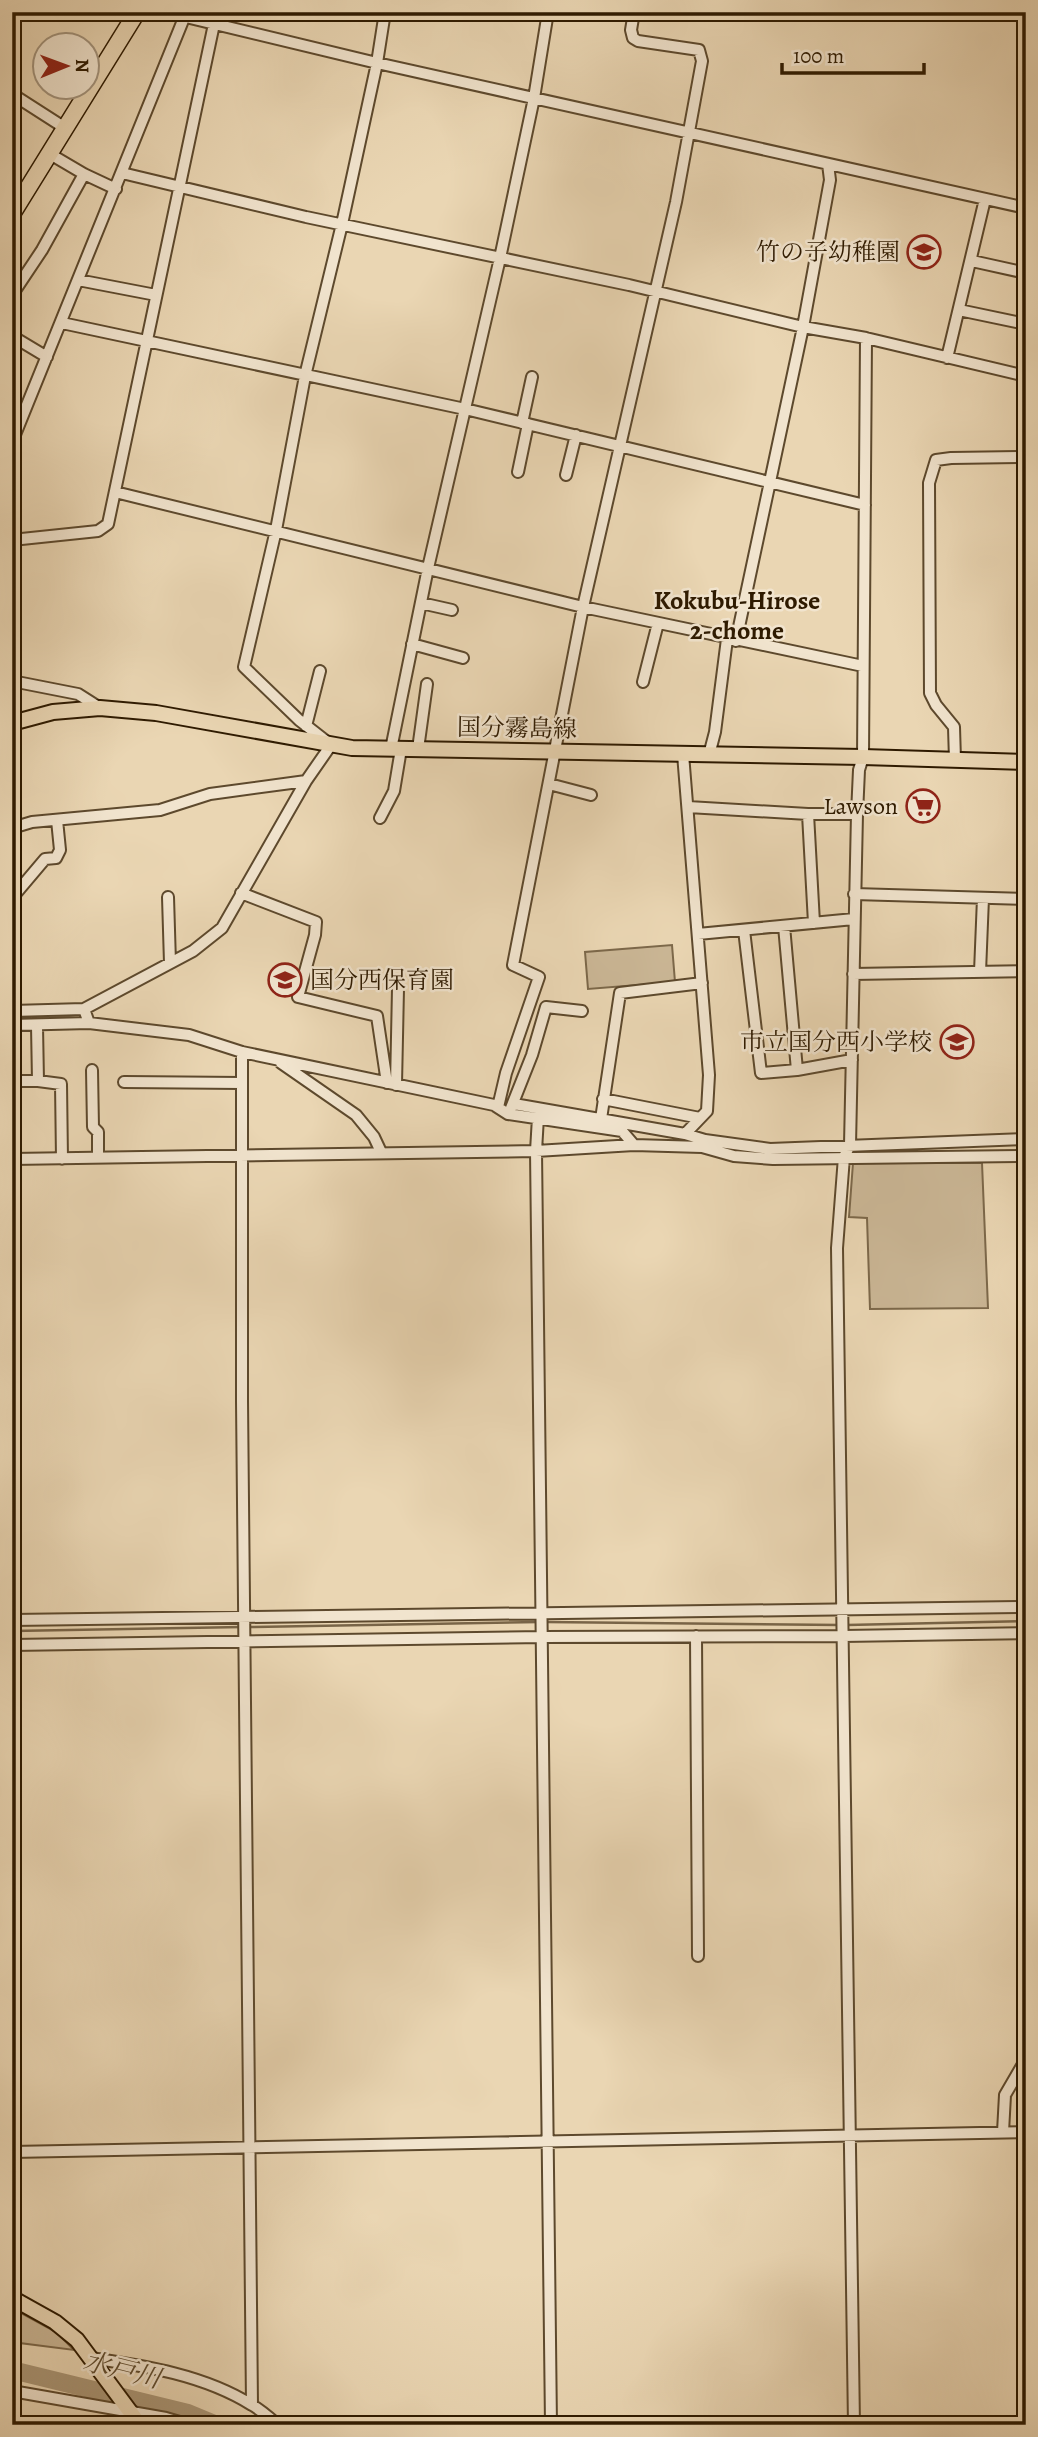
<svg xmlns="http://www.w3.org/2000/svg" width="1038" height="2437" viewBox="0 0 1038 2437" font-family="Alegreya,'Noto Serif JP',serif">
	<rect width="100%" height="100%" fill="#ead6b3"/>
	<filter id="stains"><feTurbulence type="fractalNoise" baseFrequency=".00286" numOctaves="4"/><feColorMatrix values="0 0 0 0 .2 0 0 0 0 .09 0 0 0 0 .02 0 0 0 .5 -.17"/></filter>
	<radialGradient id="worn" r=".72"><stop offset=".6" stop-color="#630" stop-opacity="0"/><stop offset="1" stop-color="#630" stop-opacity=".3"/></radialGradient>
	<!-- green -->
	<path fill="#cab695" stroke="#7c684a" stroke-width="2" d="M672 945 675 982 588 989 585 952Z
		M853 1163H982L988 1308 870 1309 867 1218 849 1217Z
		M12 2308 56 2332 74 2350 12 2342Z"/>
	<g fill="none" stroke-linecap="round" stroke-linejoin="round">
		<!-- stream -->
		<path stroke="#786447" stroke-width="2.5" d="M12 23 17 12
			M546 1622 840 1625
			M847 1625 1026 1621
			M249 1627 539 1622
			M12 1631 242 1627"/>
		<!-- river -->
		<path stroke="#aa9676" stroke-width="18" d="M12 2370 188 2413 217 2425"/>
		<defs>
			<path id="minor" d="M165 12 377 63 1026 208
				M12 94 65 128
				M50 154 84 174 116 189
				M122 173 306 217 629 285 803 327 866 338 1026 376
				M972 261 1026 273
				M78 280 156 295
				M12 295 42 250 84 174
				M959 310 1026 324
				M62 323 465 409 865 505
				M12 336 47 357
				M947 358 985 199
				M522 423 532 377
				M12 442 186 13
				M518 472 528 424
				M566 475 576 435
				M115 492 583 607 863 666
				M12 540 98 531 108 524 214 24
				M421 603 452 610
				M736 641 803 327 830 180 828 164
				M412 644 463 658
				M12 681 78 694 100 708
				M643 682 658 623
				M306 726 320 671
				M391 749 428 568 500 258 534 98 548 12
				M418 749 427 684
				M683 754 709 1075 707 1111 685 1134 705 1140 770 1149 1026 1139
				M709 755 715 732 727 639 733 640
				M955 760 954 727 936 705 930 693 929 483 936 460 951 458 1026 457
				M549 784 591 795
				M688 807 808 814H857
				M808 814 814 923
				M380 818 394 791 401 749
				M12 828 32 822 160 810 210 794 306 781
				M241 893 316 922 315 935 298 997 377 1016 387 1083
				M854 894 1026 899
				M168 897 170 963
				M12 898 45 859 56 858 60 850 57 820
				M784 926 797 1070
				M744 930 761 1073 797 1070 852 1060
				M698 934 854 919
				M980 972 983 898
				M853 974 1026 971
				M84 1009 89 1023 189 1035 242 1052 494 1105 508 1114 622 1131 634 1145
				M12 1011 84 1009 193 951 222 928 306 781 331 745 299 720 244 667 276 530 305 376 342 224 377 63 385 12
				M12 1025 89 1023
				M242 1052V1401L252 2405
				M281 1063 356 1115 374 1137 381 1152
				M92 1070 93 1127 98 1132V1158
				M12 1081H38L37 1026
				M38 1081 61 1084 62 1159
				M124 1082 242 1083
				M396 1085 398 989
				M603 1099 700 1118
				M514 1104 685 1134
				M498 1107 506 1073 539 977 513 965 583 607 676 202 702 61 699 50 638 41 633 38 631 30 634 12
				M511 1108 532 1055 546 1007 582 1011
				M538 1117 536 1151 551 2425
				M601 1119 620 993 702 983
				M12 1159 536 1151 634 1145 702 1147 734 1156 773 1159 1026 1156
				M12 1620 1026 1607
				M696 1636 698 1956
				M12 1645 543 1637 843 1636 1026 1633
				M1003 2132 1005 2095 1026 2059
				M12 2152 1026 2132
				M91 2358C146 2366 204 2375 252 2405 261 2410 270 2418 278 2425
				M12 2391 166 2418 190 2425
				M854 2425 837 1248 844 1157 850 1145 857 814 859 770 863 757 866 338"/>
			<path id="major" d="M12 723 53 712 100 708 156 713 352 748 863 757 1026 762
				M12 2298 55 2322 77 2340 140 2425"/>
			<path id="highway" d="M12 214 137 12"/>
		</defs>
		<!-- minor casing -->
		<use href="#minor" stroke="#5d492d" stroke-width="14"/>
		<!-- major casing -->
		<use href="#major" stroke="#2e1a00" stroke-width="18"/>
		<!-- highway casing -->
		<use href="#highway" stroke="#2e1a00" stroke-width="19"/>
		<!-- minor -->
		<use href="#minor" stroke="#f1e4ce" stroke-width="10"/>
		<!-- major -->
		<use href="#major" stroke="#ead6b3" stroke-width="14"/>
		<!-- highway -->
		<use href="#highway" stroke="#ead6b3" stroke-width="16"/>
	</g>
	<!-- icons -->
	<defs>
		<symbol id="school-ring" viewBox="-11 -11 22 22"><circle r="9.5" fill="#f1e4ce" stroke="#8f2418" stroke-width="1.5"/><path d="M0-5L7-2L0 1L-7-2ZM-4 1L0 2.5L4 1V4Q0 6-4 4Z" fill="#8f2418"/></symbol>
		<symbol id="supermarket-ring" viewBox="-11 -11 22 22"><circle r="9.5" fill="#f1e4ce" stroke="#8f2418" stroke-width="1.5"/><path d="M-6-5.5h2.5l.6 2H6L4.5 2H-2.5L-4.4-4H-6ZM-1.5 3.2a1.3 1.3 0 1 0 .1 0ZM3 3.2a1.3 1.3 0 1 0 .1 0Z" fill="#8f2418"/></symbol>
	</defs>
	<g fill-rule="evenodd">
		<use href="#school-ring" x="905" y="233" width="38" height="38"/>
		<use href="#supermarket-ring" x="904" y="787" width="38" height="38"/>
		<use href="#school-ring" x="266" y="961" width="38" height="38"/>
		<use href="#school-ring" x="938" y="1023" width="38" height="38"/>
	</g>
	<g text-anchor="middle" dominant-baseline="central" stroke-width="5" stroke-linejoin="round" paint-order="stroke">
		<!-- poi labels -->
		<g font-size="24" fill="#2e1a00" stroke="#f1e4ce" text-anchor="end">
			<text x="900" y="252">竹の子幼稚園</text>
			<text x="898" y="806">Lawson</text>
			<text x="310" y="980" text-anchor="start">国分西保育園</text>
			<text x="932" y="1042">市立国分西小学校</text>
		</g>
		<!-- street labels -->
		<g font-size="24" fill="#2e1a00" stroke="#f1e4ce">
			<text transform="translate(517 728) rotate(1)">国分霧島線</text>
		</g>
		<!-- neighbourhood labels -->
		<g font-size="26" font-weight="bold" fill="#2e1a00" stroke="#f1e4ce">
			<text x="737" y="600">Kokubu-Hirose<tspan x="737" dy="30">2-chome</tspan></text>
		</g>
		<!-- water labels -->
		<g font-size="26" font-style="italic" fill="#604c2f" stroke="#f1e4ce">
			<text transform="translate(122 2370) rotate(14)">水戸川</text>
		</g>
	</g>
	<!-- margin -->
	<rect width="1038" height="2437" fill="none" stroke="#ead6b3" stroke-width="42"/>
	<rect x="14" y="14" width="1010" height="2409" fill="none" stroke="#2e1a00" stroke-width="3.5"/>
	<rect x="21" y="21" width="996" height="2395" fill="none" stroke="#2e1a00" stroke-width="2"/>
	<!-- north arrow -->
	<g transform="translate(66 66) rotate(89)"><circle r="33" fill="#f1e4ce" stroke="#a3937c" stroke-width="2"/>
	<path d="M0-5L12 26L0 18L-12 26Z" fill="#8f2418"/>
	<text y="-10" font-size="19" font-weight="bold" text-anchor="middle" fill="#2e1a00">N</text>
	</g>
	<!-- scale -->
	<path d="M782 63v10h142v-10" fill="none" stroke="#2e1a00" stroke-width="3.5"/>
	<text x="793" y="63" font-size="21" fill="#2e1a00" stroke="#f1e4ce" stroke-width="5" paint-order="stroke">100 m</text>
	<rect width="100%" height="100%" filter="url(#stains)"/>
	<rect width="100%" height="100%" fill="url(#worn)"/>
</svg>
